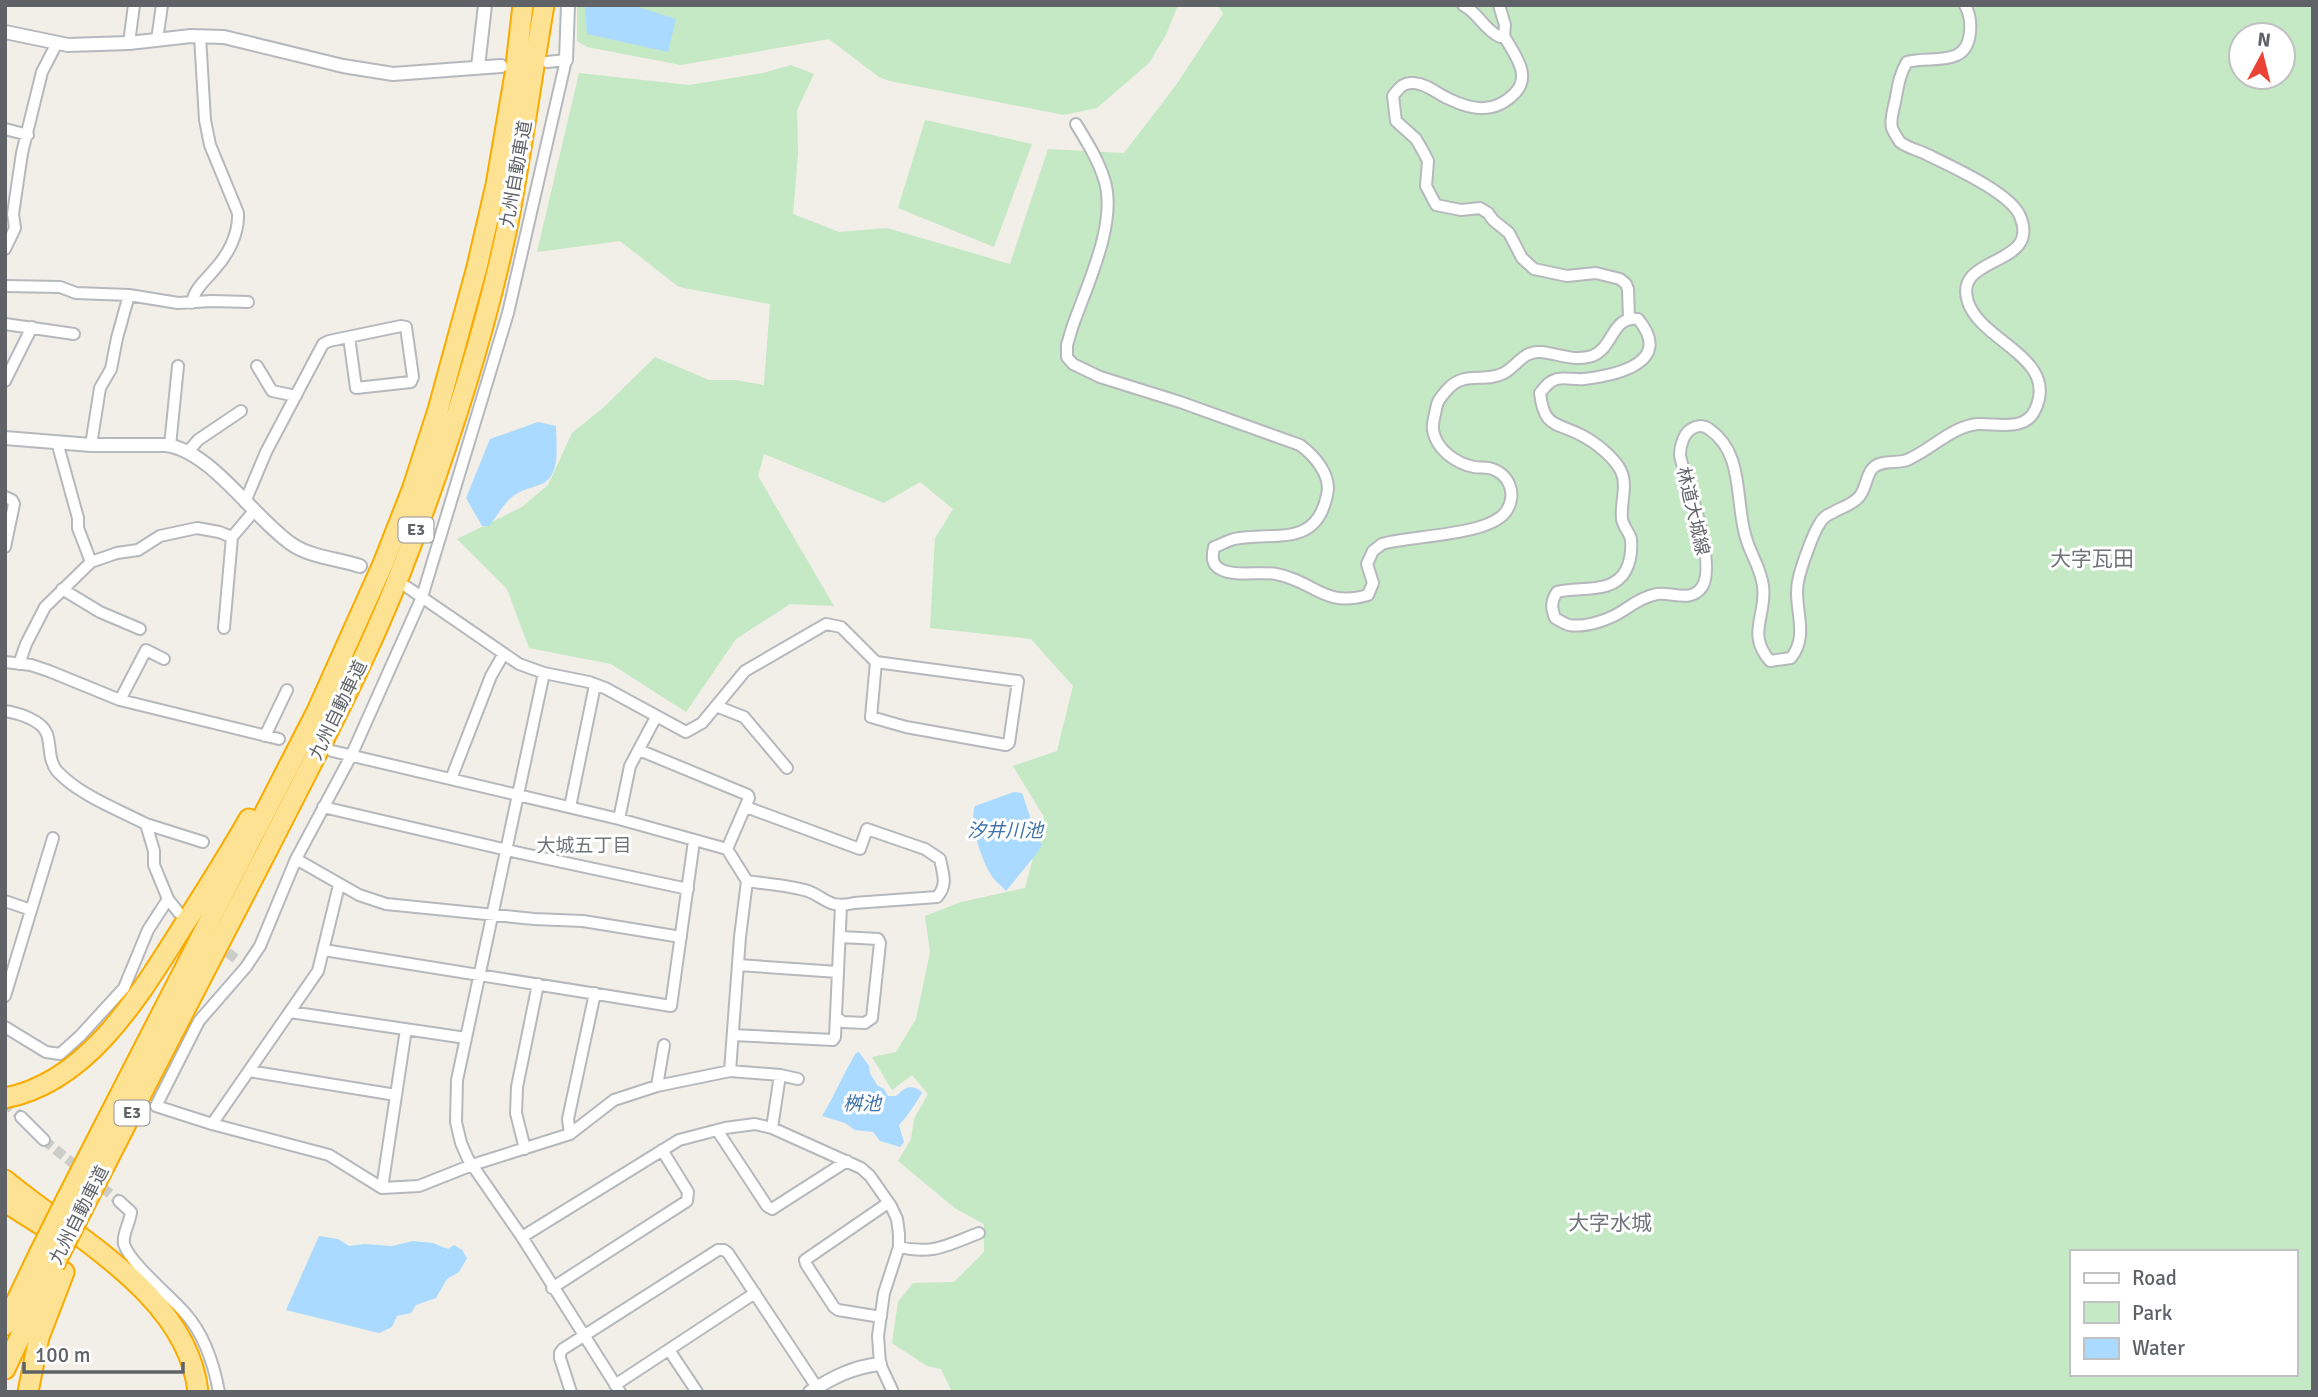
<svg xmlns="http://www.w3.org/2000/svg" width="2318" height="1397" viewBox="0 0 2318 1397" font-family="Signika,'Noto Sans JP',sans-serif">
	<rect width="100%" height="100%" fill="#f1efe8"/>
	<!-- green -->
	<path fill="#c5e8c5" fill-rule="evenodd" d="M577 5H1178L1166 35 1149 63 1097 108 1064 115 890 81 879 77 829 39 681 65 587 47 577 41Z
		M1218 5H2313V1392H952L941 1369 927 1366 892 1343 898 1302 913 1283 954 1282 984 1252V1224L956 1209 898 1161 911 1139 914 1119 928 1094 912 1075 892 1090 872 1057 896 1052 916 1019 930 952 925 916 961 902 1025 888 1044 817 1013 766 1057 751 1073 686 1031 639 930 628 935 538 953 509 920 482 884 503 764 454 758 476 834 606 790 604 736 639 686 712 611 664 529 648 507 589 457 539 522 507 548 485 572 433 604 407 655 357 709 380H735L764 385 770 304 679 287 620 241 537 252 579 73 689 85 763 73 791 65 814 74 797 110 798 153 793 214 839 232 887 228 1010 264 1048 149 1124 153 1176 85 1223 14ZM2241 35H2283V77H2241ZM2071 1252H2295V1374H2071Z
		M925 120 1032 144 994 247 898 208Z"/>
	<!-- water -->
	<path fill="#aadaff" d="M585 5H632L676 19 668 52 587 34Z
		M538 422 556 426C556 444 561 472 544 483 536 487 526 488 518 493 505 500 498 515 489 526H482L466 498 490 439Z
		M1014 792 1022 793 1035 831 1033 836 1042 844 1038 852 1006 891C1001 885 993 880 990 873 981 859 969 821 975 806Z
		M859 1052 869 1066 870 1073 877 1085 884 1089 888 1096H896C906 1087 910 1084 922 1092 919 1099 906 1118 899 1125L904 1142 900 1147 880 1141 873 1132 855 1130 845 1123 822 1116C835 1095 843 1074 856 1053Z
		M319 1236 338 1239 349 1246 364 1244 392 1246 413 1241 433 1243 448 1249 454 1245 462 1250 467 1258 459 1272 447 1279 436 1298 416 1305 411 1313 397 1316 392 1327 379 1333 286 1310Z"/>
	<g fill="none" stroke-linecap="round" stroke-linejoin="round">
		<!-- minor-tunnel -->
		<path stroke="#ccccc8" stroke-width="10" stroke-dasharray="10 5" stroke-linecap="butt" d="M216 943 236 959
			M5 1102 21 1117
			M44 1140 119 1201"/>
		<defs>
			<path id="minor" d="M1463 5C1480 14 1483 29 1500 37L1504 36 1505 25 1499 5
				M1504 36C1514 54 1533 76 1514 94 1494 114 1472 110 1449 99 1437 94 1428 84 1414 83 1403 82 1399 88 1393 96L1396 121 1416 139 1424 153 1428 161 1426 186 1436 205 1461 210 1480 208 1488 213 1493 220 1509 233 1522 258 1534 269 1567 276 1596 273 1620 279 1626 284 1628 289 1629 318
				M157 40 162 5
				M129 43 134 5
				M547 62 566 60 508 313 422 597 351 756 296 859 260 946 246 967 199 1021 156 1106 212 1124 329 1155 382 1188 419 1186 472 1165 570 1134 614 1100 657 1086 730 1071 780 1075 798 1079
				M1076 124C1087 142 1099 161 1105 182 1117 225 1086 287 1072 328L1067 345V357L1073 364 1100 377 1180 402 1300 445C1315 456 1332 476 1327 495 1316 549 1274 531 1234 539 1227 541 1220 545 1214 547 1212 557 1211 565 1222 570 1237 577 1260 571 1276 574 1315 581 1323 608 1368 595L1373 583 1367 564 1373 551 1382 544C1412 535 1492 536 1507 510 1517 493 1509 473 1489 468 1484 467 1479 468 1474 467 1455 463 1436 449 1433 430 1432 424 1435 415 1436 409 1437 401 1441 397 1446 391 1464 369 1484 384 1504 373 1517 366 1523 351 1540 352 1558 353 1573 362 1592 356 1614 348 1611 316 1638 319 1674 362 1618 375 1584 379 1575 380 1565 377 1557 379 1549 381 1545 387 1540 393 1544 428 1556 422 1581 435 1595 442 1614 457 1621 471 1628 486 1620 504 1622 519 1623 526 1629 532 1631 539 1632 551 1631 560 1626 570 1613 595 1580 586 1557 592 1551 601 1551 608 1555 618 1559 620 1564 624 1569 625 1586 628 1611 619 1624 610 1634 603 1645 596 1657 594 1672 592 1691 603 1702 587 1715 568 1694 501 1687 479 1685 471 1680 461 1680 454 1680 446 1684 434 1690 430 1696 425 1703 425 1709 429 1746 454 1734 505 1747 541 1752 557 1761 569 1763 586 1767 615 1746 634 1770 661L1791 658C1811 633 1791 605 1799 577 1802 565 1813 533 1820 523 1822 519 1827 515 1832 513 1841 507 1851 506 1859 497 1866 489 1866 476 1872 469 1880 459 1897 464 1907 460 1931 450 1952 426 1978 424 1996 423 2025 432 2035 410 2060 358 1981 342 1968 302 1952 254 2042 268 2020 216 2010 192 1948 165 1924 153 1917 150 1906 147 1900 142 1898 139 1893 131 1892 128 1890 120 1893 110 1895 102 1898 87 1899 75 1907 62 1931 55 1967 69 1970 32 1971 22 1970 14 1965 5
				M5 129 28 135
				M5 249 15 228 13 214 22 153 42 72 57 43
				M5 286 60 287 76 293 129 295 178 303 212 301 248 302
				M192 303C194 289 205 281 214 270 228 255 239 234 238 213L210 145 205 120 200 36
				M5 324 74 334
				M257 366 272 391 296 396
				M5 381 32 327
				M57 442 78 518V528L91 562
				M91 445 100 388 111 369 117 338 129 295
				M170 446 178 366
				M188 452 198 440 241 411
				M5 497 12 500 14 504 5 547
				M245 502 266 452 323 344 329 341 401 326 406 327 413 377 411 382 356 388 349 337
				M407 587 519 664 544 673 589 682 605 688 686 732 702 723 745 671 826 624 841 627 876 662 1018 681 1009 743 1006 745 906 727 871 717 876 662
				M62 589 100 612 140 629
				M224 628 232 537 254 511
				M5 662 31 665 49 671 120 700 279 739
				M19 664 26 644 45 607 91 562 117 553 138 550 160 536 197 528 219 532 232 537
				M544 673 457 1080 456 1122 461 1143 468 1159 522 1237 620 1392
				M120 700 146 650 164 659
				M716 706 744 717 787 768
				M5 711C18 713 42 720 47 734 51 746 48 760 57 771 79 795 117 809 146 824L154 851V865L168 899 179 913
				M265 736 287 690
				M639 750 748 795 749 798 727 849
				M332 751 619 819 727 849 747 881 740 937 730 1071
				M451 779 491 676 503 655
				M323 807 520 853 688 889
				M570 807 595 685
				M746 807 860 849 867 829 925 849 940 859C943 874 948 885 937 897L854 903C829 909 828 899 808 891 789 885 766 884 747 881
				M619 819 630 766 656 717
				M146 824 203 842
				M296 859 359 895 386 904 534 919 583 921 681 937
				M5 901 31 910
				M324 950 671 1006 694 841
				M738 965 838 972
				M5 996 53 838
				M290 1012 466 1038
				M837 1018 843 1022 865 1023 872 1018 880 943 878 939 841 937
				M5 1027 46 1052 60 1054 80 1036 124 988 148 930 168 899
				M733 1035 833 1040 835 1037 841 906
				M249 1071 396 1095
				M657 1086 664 1045
				M21 1117 44 1140
				M212 1124 318 971 339 885
				M772 1128 780 1075
				M717 1130 767 1206 772 1209 847 1161
				M570 1134 568 1119 595 993
				M525 1149 516 1113 517 1087 538 984
				M382 1188 406 1029
				M119 1201 131 1212C130 1223 122 1234 124 1244 129 1262 171 1297 185 1313 204 1334 214 1365 219 1392
				M522 1237 679 1140 725 1128 755 1124 772 1128 861 1168 870 1176 891 1206 897 1219 899 1234V1247L884 1293 878 1336 880 1364 893 1392
				M899 1247C934 1255 947 1245 979 1233
				M552 1288 687 1201 688 1192 662 1150
				M881 1317 838 1310 834 1307 806 1264 805 1260 888 1203
				M669 1350 697 1392
				M615 1385 755 1293
				M571 1392 560 1358V1353L563 1349 718 1250H724L728 1253 820 1392"/>
			<path id="tertiary" d="M5 32 68 45 129 43 191 36 224 37 343 66 393 74 501 66
				M566 60 568 5
				M478 67 485 5
				M5 438 91 445H166C212 451 254 519 293 545 311 557 339 559 360 566
				M810 1392C833 1377 853 1367 880 1364"/>
			<path id="motorway" d="M5 1098C89 1082 140 994 182 928 205 892 228 856 249 819
				M5 1180C73 1237 188 1295 198 1392
				M67 1198 317 711 383 564 412 490 438 410 477 267 496 185 515 74 523 5
				M5 1202 43 1226
				M83 1208C144 1088 206 968 268 849 315 756 365 664 403 566 446 454 485 336 509 218 522 147 532 76 544 5
				M5 1325 39 1254
				M5 1369 54 1265
				M28 1392 39 1337 64 1272"/>
		</defs>
		<!-- minor casing -->
		<use href="#minor" stroke="#b5b8bc" stroke-width="14"/>
		<!-- tertiary casing -->
		<use href="#tertiary" stroke="#b5b8bc" stroke-width="16"/>
		<!-- motorway casing -->
		<use href="#motorway" stroke="#f9ab00" stroke-width="23"/>
		<!-- minor -->
		<use href="#minor" stroke="#fff" stroke-width="10"/>
		<!-- tertiary -->
		<use href="#tertiary" stroke="#fff" stroke-width="12"/>
		<!-- motorway -->
		<use href="#motorway" stroke="#fde293" stroke-width="19"/>
		<defs>
			<path id="motorway-bridge" d="M39 1254 67 1198
				M54 1265 83 1208"/>
		</defs>
		<!-- motorway-bridge casing -->
		<use href="#motorway-bridge" stroke="#f9ab00" stroke-width="23" stroke-linecap="butt"/>
		<!-- motorway-bridge -->
		<use href="#motorway-bridge" stroke="#fde293" stroke-width="19"/>
	</g>
	<g text-anchor="middle" dominant-baseline="central" stroke-width="6" stroke-linejoin="round" paint-order="stroke">
		<!-- shield labels -->
		<g fill="#fff" stroke="#8f9295" stroke-width="2">
			<rect x="398.5" y="517.5" width="35" height="25" rx="5"/>
			<rect x="114.5" y="1100.5" width="35" height="25" rx="5"/>
		</g>
		<g font-size="16" font-weight="bold" fill="#5f6368">
			<text x="416" y="530">E3</text>
			<text x="132" y="1113">E3</text>
		</g>
		<!-- street labels -->
		<g font-size="18" fill="#5f6368" stroke="#fff">
			<text transform="translate(516 174) rotate(-80)">九州自動車道</text>
			<text transform="translate(1693 511) rotate(77)">林道大城線</text>
			<text transform="translate(338 710) rotate(-64)">九州自動車道</text>
			<text transform="translate(79 1215) rotate(-63)">九州自動車道</text>
		</g>
		<!-- water labels -->
		<g font-size="19" font-style="italic" fill="#4174aa" stroke="#fff">
			<text x="1005" y="831">汐井川池</text>
			<text x="862" y="1104">桝池</text>
		</g>
		<!-- neighbourhood labels -->
		<g font-size="19" fill="#70757a" stroke="#fff">
			<text x="584" y="846">大城五丁目</text>
		</g>
		<!-- quarter labels -->
		<g font-size="21" fill="#70757a" stroke="#fff">
			<text x="2092" y="559">大字瓦田</text>
			<text x="1610" y="1223">大字水城</text>
		</g>
	</g>
	<!-- border -->
	<rect width="2318" height="1397" fill="none" stroke="#5f6368" stroke-width="14"/>
	<!-- legend -->
	<rect x="2070" y="1250" width="228" height="126" fill="#ffffff" stroke="#bfc1c3" stroke-width="2"/>
	<rect x="2084" y="1273" width="35" height="10" fill="#ffffff" stroke="#bfc1c3" stroke-width="2"/>
	<text x="2132" y="1285" font-size="21" fill="#5f6368">Road</text>
	<rect x="2084" y="1302" width="35" height="21" fill="#c5e8c5" stroke="#bfc1c3" stroke-width="2"/>
	<text x="2132" y="1320" font-size="21" fill="#5f6368">Park</text>
	<rect x="2084" y="1338" width="35" height="21" fill="#aadaff" stroke="#bfc1c3" stroke-width="2"/>
	<text x="2132" y="1355" font-size="21" fill="#5f6368">Water</text>
	<!-- north arrow -->
	<g transform="translate(2262 56) rotate(7)"><circle r="33" fill="#ffffff" stroke="#bfc1c3" stroke-width="2"/>
	<path d="M0-5L12 26L0 18L-12 26Z" fill="#ea4335"/>
	<text y="-10" font-size="19" font-weight="bold" text-anchor="middle" fill="#5f6368">N</text>
	</g>
	<!-- scale -->
	<path d="M24 1362v10h159v-10" fill="none" stroke="#5f6368" stroke-width="3.5"/>
	<text x="35" y="1362" font-size="21" fill="#5f6368" stroke="#ffffff" stroke-width="5" paint-order="stroke">100 m</text>
</svg>
